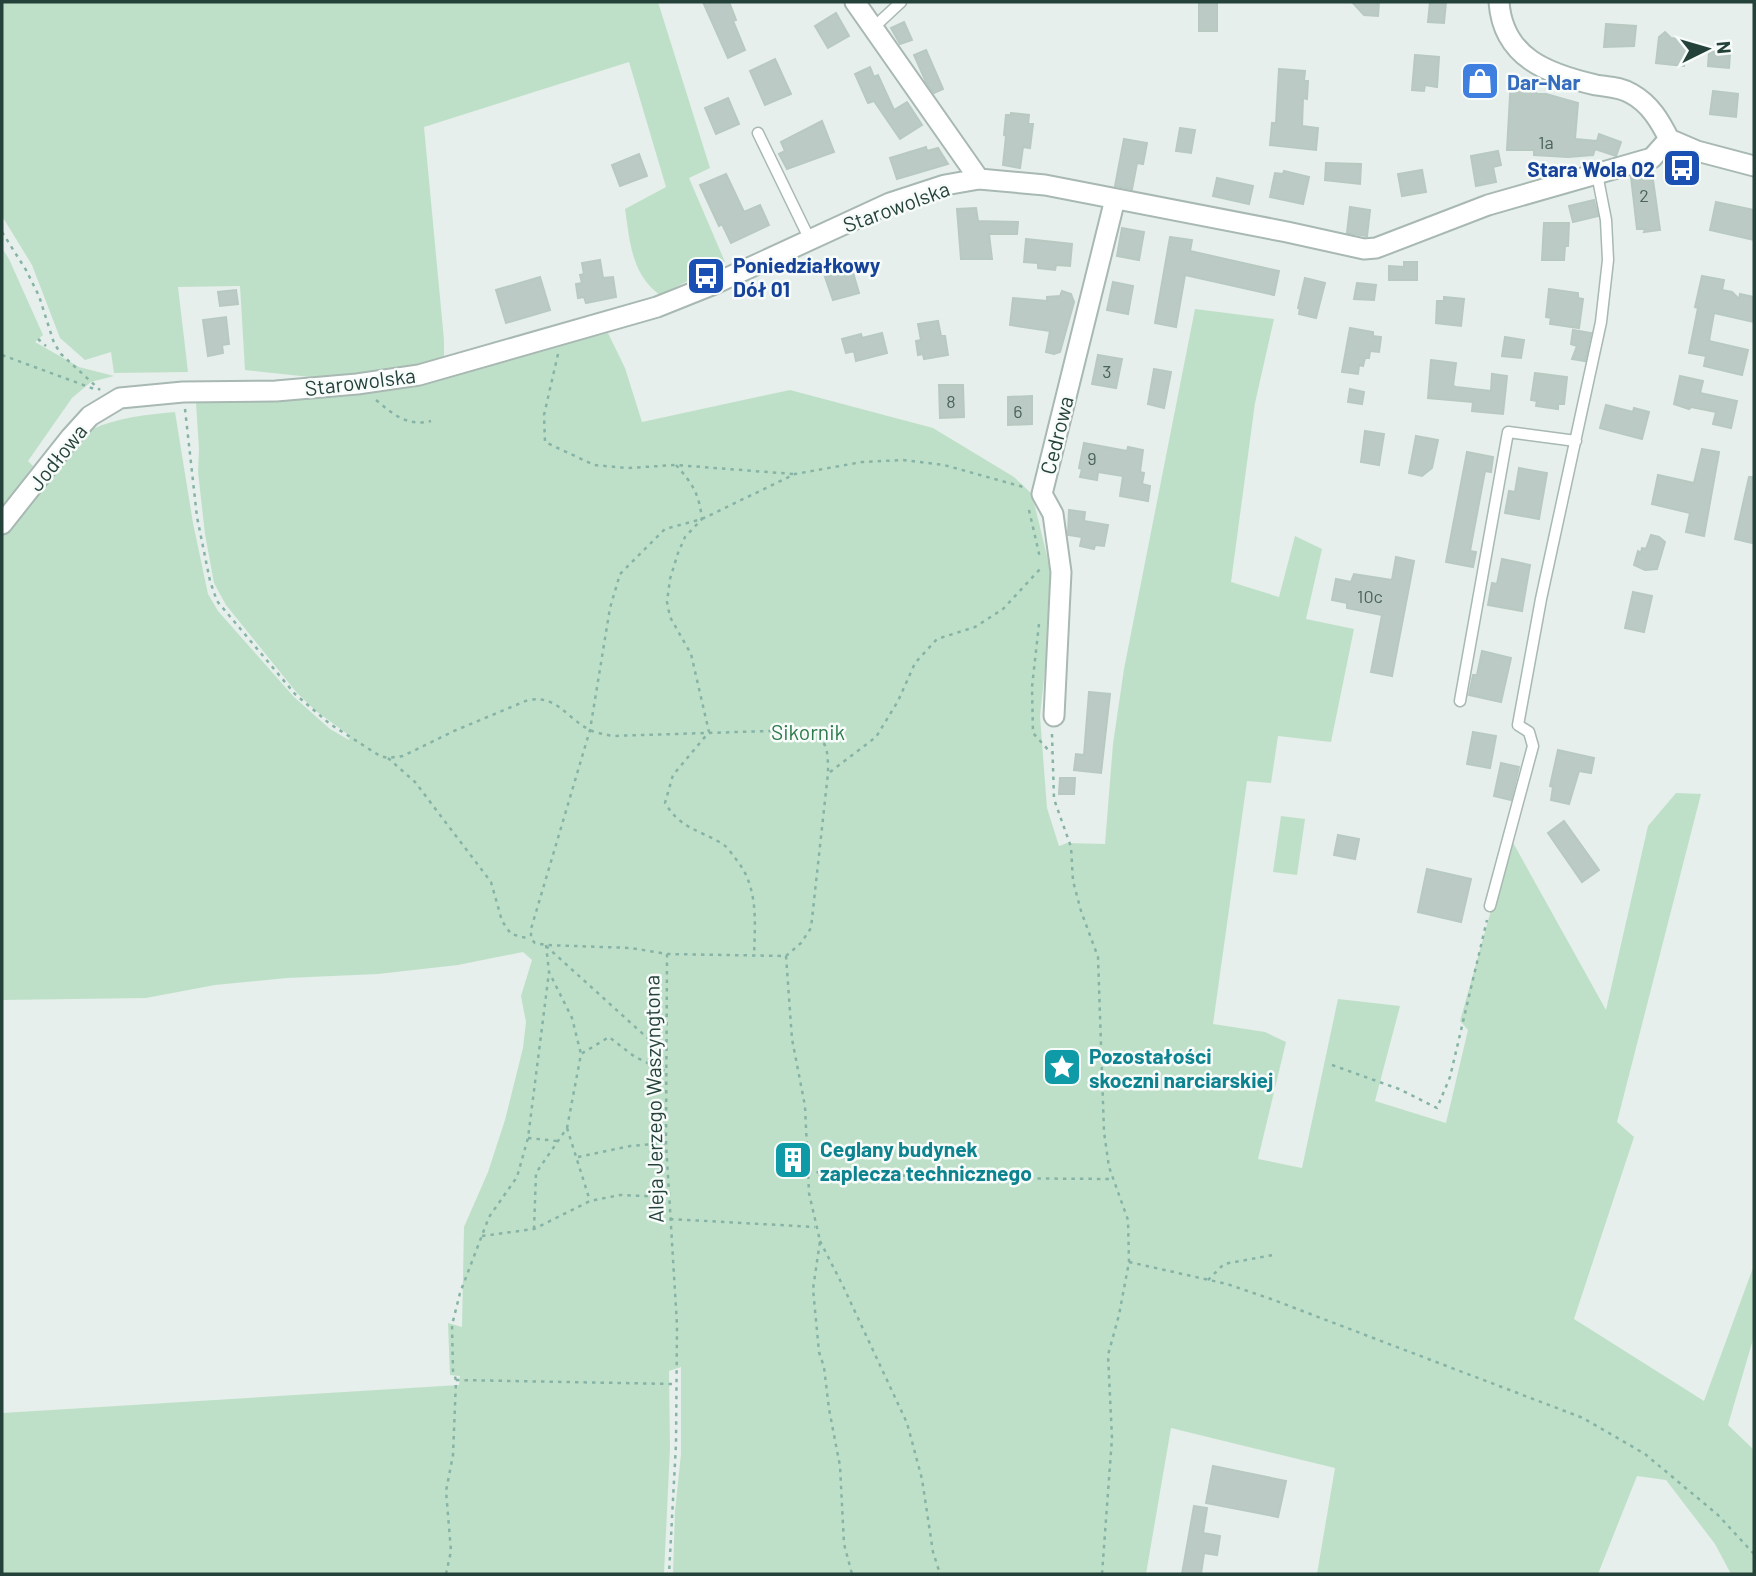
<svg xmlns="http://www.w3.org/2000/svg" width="1756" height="1576" viewBox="0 0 1756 1576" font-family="Barlow,sans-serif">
	<rect width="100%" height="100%" fill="#e6efeb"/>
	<!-- green -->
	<path fill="#bfe0c8" d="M2 2H658L710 168 689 178 725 262 660 295C631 274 630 241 625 209L666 187 629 62 424 127 444 340V359L376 372 310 377 245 370 240 286 178 287 188 372 114 373 111 352 85 360 60 338 32 265 2 216Z
		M2 248 9 259 43 335 35 342 79 367 114 376 91 382 72 398 28 461 33 466 2 509Z
		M1195 309 1274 319 1255 403 1231 582 1279 597 1295 536 1322 549 1306 619 1354 629 1331 742 1278 736 1271 783 1247 781 1213 1024 1265 1032 1286 1042 1258 1159 1302 1168 1338 999 1400 1006 1375 1101 1446 1123 1468 1030 1460 1021 1511 839 1606 1010 1648 826 1676 793 1701 794 1617 1122 1634 1137 1574 1319 1704 1401 1754 1265V1336L1728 1425 1753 1449 1754 1574H1731L1715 1544 1666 1480 1637 1476 1598 1574H1317L1335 1468 1171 1428 1146 1574H673L675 1511 681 1454V1367L669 1371 670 1448 664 1574H2V1413L459 1385 460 1376 450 1375 448 1323 462 1327 464 1227 488 1172 505 1120 523 1048 526 1022 521 996 532 960 523 952 458 965 378 974 287 978 215 985 146 998 2 1000V537C10 528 19 519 26 509 44 485 65 444 91 430 117 417 146 415 175 412L193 523 208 594 218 611 294 697 330 729 349 740 350 736 316 711 297 693 226 605 214 583 205 534 198 472 199 449 196 403 345 396 608 333 625 368 642 422 790 390 933 428 1014 477 1032 494 1054 585 1040 716 1047 808 1059 846 1067 843 1105 844 1113 744 1124 669Z
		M1281 816 1305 819 1297 875 1273 872Z"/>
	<!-- building -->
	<path fill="#bbcac4" stroke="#b8c9c2" stroke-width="2" d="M703 2H729L736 20 733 21 745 50 728 58Z
		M1199 2H1217V31H1199Z
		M1352 2H1379L1378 16 1364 15Z
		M1430 2H1446L1444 23 1428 22Z
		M836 13 849 36 828 48 815 26Z
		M904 22 912 40 900 44 891 28Z
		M1606 24 1636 26 1634 46 1604 47Z
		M1665 32 1671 38 1688 40 1684 66 1656 63 1659 37Z
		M926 50 943 89 934 93 926 82 914 55Z
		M1709 51 1730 53 1729 68 1708 66Z
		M1415 55 1439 57 1437 87 1425 85 1424 91 1412 90Z
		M775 59 791 94 765 105 750 71Z
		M870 67 874 77 878 75 894 110 907 102 922 125 900 139 874 101 868 103 855 74Z
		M1279 69 1305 71 1304 81H1308L1307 99 1303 98 1302 126 1318 128 1316 150 1270 145 1272 123H1276Z
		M1468 72 1493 73 1492 90 1467 89Z
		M1511 78 1534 90 1537 94H1546L1578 103 1575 139 1597 141 1599 134 1621 142 1616 156 1595 149 1593 155 1568 157 1534 155V150H1507Z
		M1713 91 1738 94 1736 117 1710 114Z
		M728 98 739 124 716 134 705 108Z
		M1011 113 1029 115 1028 124H1033L1030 148 1023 147 1020 168 1003 165 1006 136 1004 135 1006 115H1011Z
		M822 121 834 152 787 169 779 154 785 151 781 142Z
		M1180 128 1195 130 1191 153 1176 151Z
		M1124 139 1147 143 1143 164 1137 163 1132 189 1115 186Z
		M926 147 927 151 938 148 948 164 897 179 890 158Z
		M1498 151 1501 165 1493 167 1496 182 1476 186 1471 156Z
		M639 154 647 176 620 186 612 165Z
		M1326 163 1361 164 1360 184 1325 180Z
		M1422 170 1426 192 1402 196 1398 174Z
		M1284 171 1309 177 1303 204 1270 197 1275 173 1283 174Z
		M1652 173 1660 230 1644 232 1645 229H1637L1631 177Z
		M726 174 744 212 760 205 769 225 731 243 722 224 719 226 700 185Z
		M1217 178 1253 186 1249 204 1213 196Z
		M1594 200 1598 216 1573 222 1569 206Z
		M1716 202 1754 210V240L1710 230Z
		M1350 207 1370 210 1367 236 1347 233Z
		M976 208 978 221 1018 222 1017 234H989L992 259H961L957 209Z
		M1544 223H1569L1568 246H1565L1564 260H1542Z
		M1122 228 1144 232 1139 260 1117 256Z
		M1170 237 1192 240 1190 251 1279 271 1274 295 1185 275 1176 327 1155 323Z
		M1026 239 1072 244 1070 266 1056 265 1055 270 1038 268V263L1024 262Z
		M600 260 603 278 613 277 616 297 586 303 584 297 578 298 576 284 582 283 580 275 584 274 582 263Z
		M1404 262H1417V280H1389V266L1404 267Z
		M852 269 859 293 833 300 825 277Z
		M1702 276 1724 280 1722 290 1732 292 1739 299 1740 294 1754 297V322L1714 313 1709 341 1748 350 1742 375 1704 366 1706 356 1689 353 1698 308 1695 307Z
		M540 277 550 310 506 323 496 290Z
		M1305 278 1325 283 1316 318 1299 314 1300 309 1298 308Z
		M1113 282 1133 286 1128 314 1107 310Z
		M1357 283 1376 285 1374 300 1354 299Z
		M1549 289 1578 293V298L1583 299 1579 328 1550 324 1551 318 1546 317Z
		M236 290 238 304 220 306 218 292Z
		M1062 291 1071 294 1074 302 1060 352 1054 354 1046 352 1050 331 1010 325 1013 298 1047 301V297L1060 296Z
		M1444 297 1464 299 1461 326 1436 323 1437 301H1444Z
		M226 317 229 344 222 345 223 353 208 356 203 320Z
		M938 321 941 336H945L948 355 924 359 923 354 918 355 916 341 921 340 918 324Z
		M1350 328 1373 332V336L1381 337 1379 352 1370 351 1369 358H1365L1363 366 1359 365 1358 374 1342 372Z
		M1573 330 1591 333 1585 361 1572 359 1577 346 1571 344Z
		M882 333 887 353 856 361 854 351 846 353 842 339 861 334 862 338Z
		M1505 337 1524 340 1521 358 1502 356Z
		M1098 355 1122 359 1116 388 1092 384Z
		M1431 360 1456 363 1453 386 1456 387 1491 391 1492 374 1507 376 1503 414 1472 411 1473 402 1428 398Z
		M1154 369 1171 372 1164 408 1148 404Z
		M1535 373 1567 377 1564 404H1558V409L1536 406 1537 401 1531 400Z
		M1680 376 1703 381 1700 393 1737 401 1731 428 1713 424 1716 412 1691 407 1689 409 1674 404Z
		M939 385H963L964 417 940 418Z
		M1350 389 1364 392 1362 404 1348 402Z
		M1032 396V424L1008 425V397Z
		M1606 405 1633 412 1634 408 1649 412 1642 439 1600 428Z
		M1365 431 1384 434 1379 465 1361 462Z
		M1416 436 1438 440 1432 468 1422 476 1409 473Z
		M1084 443 1127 451 1128 447 1143 450 1140 472 1144 473 1142 484 1150 486 1148 501 1120 496 1123 476 1098 472 1097 480 1080 477 1082 469 1079 468Z
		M1702 449 1719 452 1704 536 1686 532 1690 513 1652 504 1658 475 1694 483Z
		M1467 452 1493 457 1491 472 1485 471 1470 551 1476 552 1473 567 1446 562Z
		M1519 468 1547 473 1539 519 1505 513 1509 491 1515 492Z
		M1749 477H1754L1752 543 1735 539Z
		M1069 510 1085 512 1084 521 1108 525 1104 546 1095 545 1094 549 1080 546 1082 537 1068 535Z
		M1651 535 1659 537 1665 542 1657 569 1645 570 1634 565 1638 551 1641 553 1642 548 1646 549Z
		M1396 557 1414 561 1392 676 1371 672 1382 615 1347 608V603L1332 600 1336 579 1351 582 1354 574 1392 580Z
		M1502 559 1530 565 1522 611 1488 605 1492 583 1497 584Z
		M1633 592 1652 596 1644 632 1625 628Z
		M1482 651 1511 658 1501 702 1469 695 1473 675H1477Z
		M1089 692 1110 694 1101 773 1074 770 1076 754 1084 755Z
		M1473 732 1496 736 1490 768 1467 764Z
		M1558 750 1594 758 1591 773 1579 771 1569 804 1551 800 1553 787 1550 786Z
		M1501 763 1519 767 1511 800 1494 796Z
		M1060 778H1075L1074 794H1059Z
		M1564 821 1599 870 1582 882 1548 833Z
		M1338 835 1359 839 1355 859 1334 855Z
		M1427 869 1471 879 1461 922 1418 912Z
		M786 1151H800V1168H786Z
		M1213 1466 1286 1481 1278 1517 1206 1503Z
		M1194 1506 1207 1508 1203 1533 1220 1536 1217 1555 1204 1553 1201 1574H1182Z"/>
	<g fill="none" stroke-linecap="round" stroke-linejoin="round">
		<defs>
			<path id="service" d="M873 28 901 2
				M758 133 810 240
				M1460 701 1508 432 1576 441
				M1490 906 1533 746 1529 732 1518 725 1541 599 1601 322 1608 260 1606 220 1597 174"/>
			<path id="minor" d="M855 2 979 179
				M1499 2C1503 58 1548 74 1596 85 1608 87 1621 87 1632 94 1650 104 1660 121 1669 139
				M1669 139 1697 151 1754 166
				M2 524 71 437 90 416 120 398 183 392 276 391 357 384 419 375 657 307 712 285 890 203 945 185 979 179 1045 185 1287 232 1364 249 1376 248 1488 205 1652 158 1669 139
				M1054 716 1061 572 1053 514 1042 494 1115 199"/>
		</defs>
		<!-- service casing -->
		<use href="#service" stroke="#a8b8b2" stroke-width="13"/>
		<!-- minor casing -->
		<use href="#minor" stroke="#a8b8b2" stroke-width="23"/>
		<!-- path -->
		<path stroke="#86b3a5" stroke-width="2.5" stroke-dasharray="3.5 5" stroke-linecap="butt" d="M2 232 26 270 39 296 54 343 61 354 100 390
			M38 339 46 346
			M558 354 544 415 545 442 594 465 627 468 676 465 793 474
			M2 355 97 390
			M376 400C393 414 407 427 431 421
			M185 409 197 517 210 581 217 601 295 694 330 724 380 756 388 758 403 756 454 731 528 700C558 695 566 718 590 730 596 733 604 734 612 736L801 730C828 736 828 749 828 773L811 928 801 943 786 956 667 954 631 948 546 945 535 943 531 939V929L590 730 610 608 620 574 665 529 702 519 795 474 862 462 903 460 944 465 1027 488
			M676 465C693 484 699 494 702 519L685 537 678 553 670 579 667 602 670 617 691 654 709 732 673 775 665 803C680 828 697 829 721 843 727 846 731 853 735 858 759 886 755 922 754 956
			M1029 510 1040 558
			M1039 624 1032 687 1033 733 1051 753
			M1052 734 1054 799 1071 847 1073 881 1081 911 1098 957 1104 1132 1109 1167 1128 1220 1129 1262 1119 1315 1108 1355 1112 1438 1102 1574
			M388 758 415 782 491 882 502 921 511 934 530 939
			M830 772 876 737 898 701 915 663 937 639 975 627 1003 609 1042 567
			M546 945 549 972 572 1018 581 1054
			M546 946 654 1044 666 1046
			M667 954 666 1143 677 1325 676 1444 669 1574
			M786 956 792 1039 805 1106 809 1193 820 1241 813 1289 819 1352 824 1367 829 1409 840 1466 844 1544 852 1574
			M1332 1065 1399 1089 1437 1108 1450 1077 1487 920
			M567 1128 590 1201
			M528 1138 557 1141
			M578 1157 630 1146 666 1143
			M808 1172 963 1178 1113 1179
			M670 1219 815 1227
			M534 1229 536 1173 567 1128 581 1054 609 1037 635 1057 665 1071
			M482 1236 534 1229 590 1201 620 1195 667 1197
			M820 1241 843 1286 907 1423 922 1479 933 1552 940 1574
			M1129 1262 1227 1284 1271 1299 1583 1418 1645 1454 1718 1515 1754 1554
			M1208 1280 1224 1264 1273 1255
			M456 1380 675 1384
			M446 1574 451 1551 446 1491 453 1455 456 1380 453 1371 452 1325 460 1293 489 1217 517 1177 528 1138 549 972"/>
		<!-- service -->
		<use href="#service" stroke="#fff" stroke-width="10"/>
		<!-- minor -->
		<use href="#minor" stroke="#fff" stroke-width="19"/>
	</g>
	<!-- icons -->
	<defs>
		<symbol id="shop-square" viewBox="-11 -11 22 22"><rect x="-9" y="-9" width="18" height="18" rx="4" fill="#3f7fe0" stroke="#f7fbf9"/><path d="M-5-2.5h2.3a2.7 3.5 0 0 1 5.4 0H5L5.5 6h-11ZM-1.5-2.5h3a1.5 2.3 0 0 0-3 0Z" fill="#fff"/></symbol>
		<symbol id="bus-square" viewBox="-11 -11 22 22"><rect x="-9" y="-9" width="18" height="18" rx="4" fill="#1a4fb4" stroke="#f7fbf9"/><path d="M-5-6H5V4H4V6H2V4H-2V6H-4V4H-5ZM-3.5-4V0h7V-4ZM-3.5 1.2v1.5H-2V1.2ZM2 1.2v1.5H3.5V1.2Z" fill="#fff"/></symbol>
		<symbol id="sight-square" viewBox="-11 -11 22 22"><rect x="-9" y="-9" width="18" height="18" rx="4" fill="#0f9aa8" stroke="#f7fbf9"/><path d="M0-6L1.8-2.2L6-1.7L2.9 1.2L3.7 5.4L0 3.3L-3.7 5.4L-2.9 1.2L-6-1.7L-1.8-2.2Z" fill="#fff"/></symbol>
		<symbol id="building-square" viewBox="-11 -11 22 22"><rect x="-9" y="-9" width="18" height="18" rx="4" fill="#0f9aa8" stroke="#f7fbf9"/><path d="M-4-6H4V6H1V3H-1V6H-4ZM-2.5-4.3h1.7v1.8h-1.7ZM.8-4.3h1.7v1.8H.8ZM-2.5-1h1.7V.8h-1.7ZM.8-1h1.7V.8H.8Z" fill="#fff"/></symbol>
	</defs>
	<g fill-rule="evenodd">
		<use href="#shop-square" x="1458" y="59" width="44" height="44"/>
		<use href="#bus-square" x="1660" y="146" width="44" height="44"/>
		<use href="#bus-square" x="684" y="254" width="44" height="44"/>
		<use href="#sight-square" x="1040" y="1045" width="44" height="44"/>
		<use href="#building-square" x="771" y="1138" width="44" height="44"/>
	</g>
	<g text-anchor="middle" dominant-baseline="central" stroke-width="5" stroke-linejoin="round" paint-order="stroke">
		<!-- number labels -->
		<g font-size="18" fill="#4a645c">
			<text x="1546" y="142">1a</text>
			<text x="1644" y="195">2</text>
			<text x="1107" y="371">3</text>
			<text x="951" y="401">8</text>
			<text x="1018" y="411">6</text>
			<text x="1092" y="458">9</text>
			<text x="1370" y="596">10c</text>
		</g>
		<!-- shop labels -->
		<g font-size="21" font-weight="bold" fill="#366cbe" stroke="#f7fbf9" text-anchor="start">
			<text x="1507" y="81">Dar-Nar</text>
		</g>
		<!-- transit labels -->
		<g font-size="21" font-weight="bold" fill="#164399" stroke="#f7fbf9" text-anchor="end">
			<text x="1655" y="168">Stara Wola 02</text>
			<text x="733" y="264" text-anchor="start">Poniedziałkowy<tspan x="733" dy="24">Dół 01</tspan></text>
		</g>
		<!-- street labels -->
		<g font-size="21" fill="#24423a" stroke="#f7fbf9">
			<text transform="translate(896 206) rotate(-20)">Starowolska</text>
			<text transform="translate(360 381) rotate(-7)">Starowolska</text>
			<text transform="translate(1056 435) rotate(-76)">Cedrowa</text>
			<text transform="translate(57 457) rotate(-51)">Jodłowa</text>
			<text transform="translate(653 1099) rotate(-91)">Aleja Jerzego Waszyngtona</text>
		</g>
		<!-- park labels -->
		<g font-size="21" fill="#2d7a4b" stroke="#f7fbf9">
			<text x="808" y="731">Sikornik</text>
		</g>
		<!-- culture labels -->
		<g font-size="21" font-weight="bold" fill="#0d838f" stroke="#f7fbf9" text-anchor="start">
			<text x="1089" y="1055">Pozostałości<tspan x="1089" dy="24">skoczni narciarskiej</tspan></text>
			<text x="820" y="1148">Ceglany budynek<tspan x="820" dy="24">zaplecza technicznego</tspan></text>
		</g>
	</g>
	<!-- border -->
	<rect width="1756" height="1576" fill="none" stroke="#24423a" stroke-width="7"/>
	<!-- north arrow -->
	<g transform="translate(1707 49) rotate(85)" stroke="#f7fbf9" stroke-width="5" paint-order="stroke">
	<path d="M0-5L12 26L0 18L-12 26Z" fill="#24423a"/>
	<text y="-10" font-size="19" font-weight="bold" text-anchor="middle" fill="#24423a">N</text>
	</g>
</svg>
